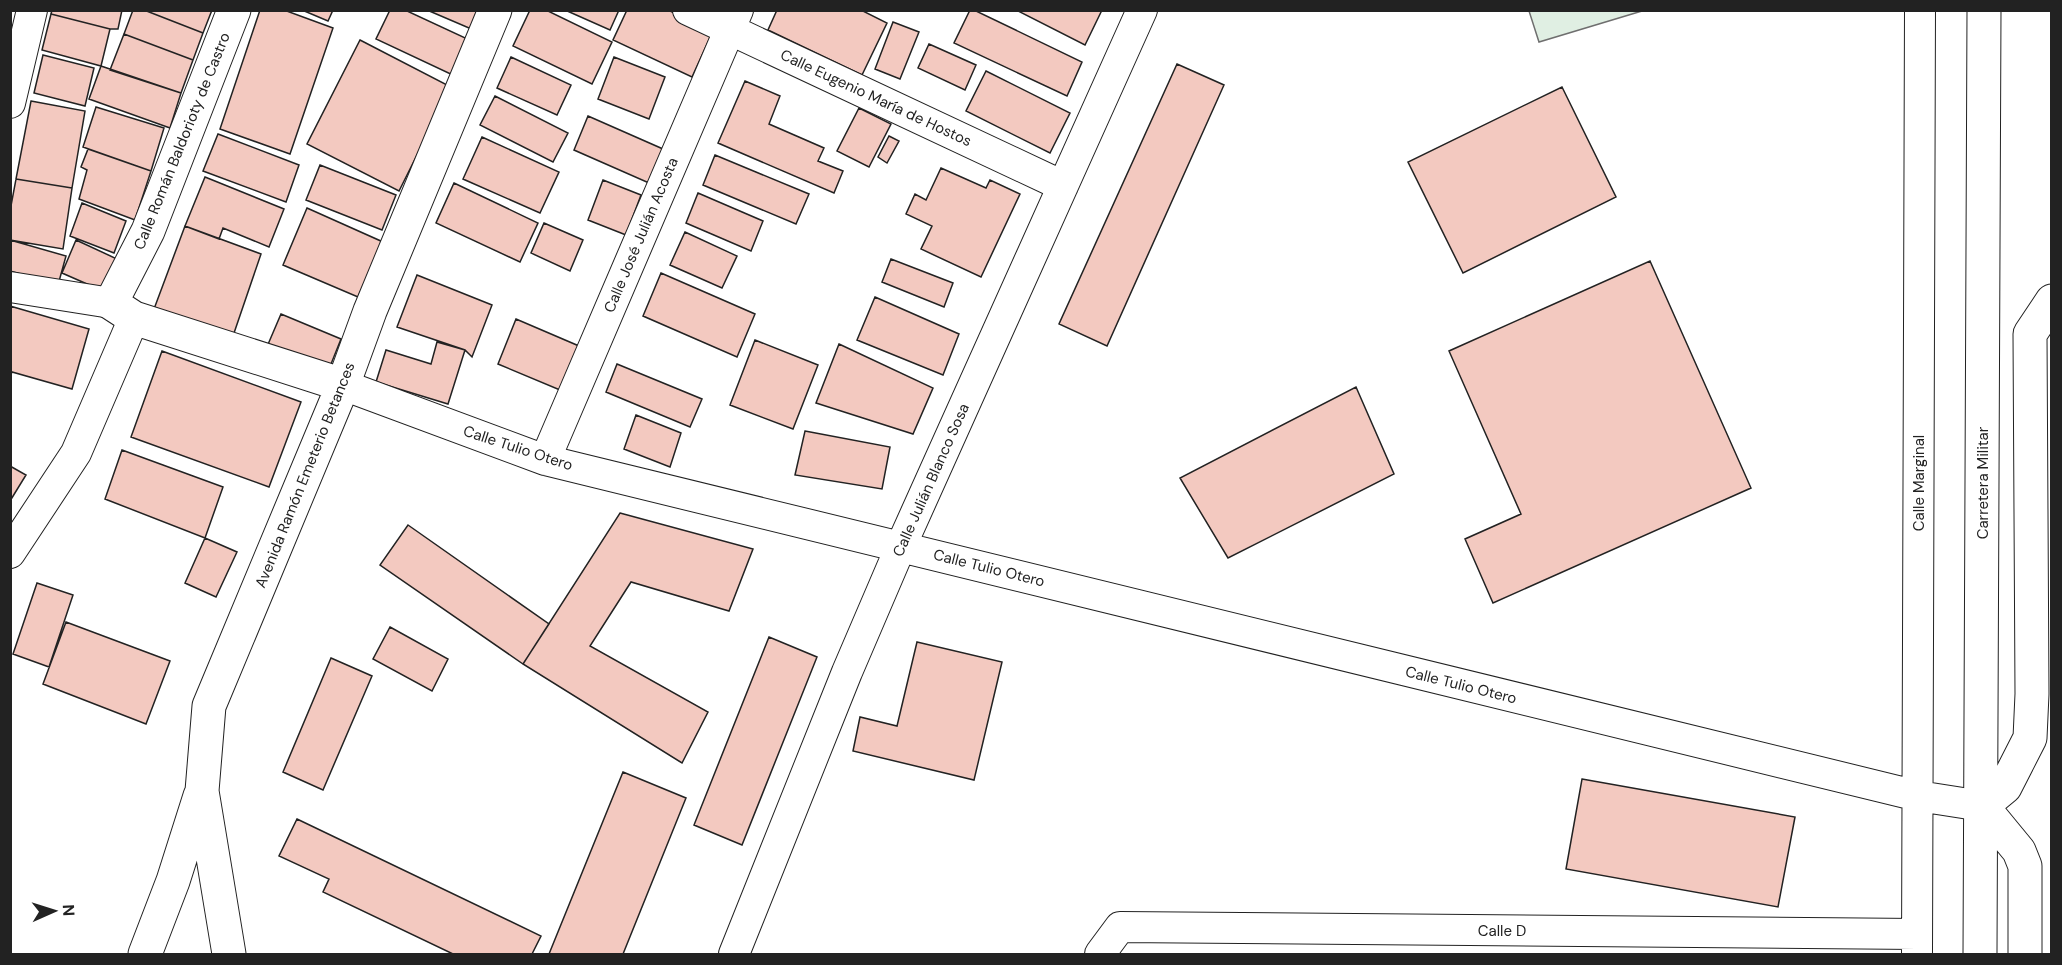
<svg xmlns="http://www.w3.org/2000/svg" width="2062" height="965" viewBox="0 0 2062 965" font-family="'DM Sans',sans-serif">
	<rect width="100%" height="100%" fill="#fff"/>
	<!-- green -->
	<path fill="#e0efe3" stroke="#6f6f6f" stroke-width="1.5" d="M1529 11V10L1642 11 1539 42Z"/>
	<!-- building -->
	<path fill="#f3c9c0" stroke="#222" stroke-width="1.5" d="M52 10H122L118 29H110L51 14Z
		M133 10H144L203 33 193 60 124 34Z
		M144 10H212L203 33Z
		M260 10H284L333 28 290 154 220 129Z
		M302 10H333L328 21Z
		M390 10H405L474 42 457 77 376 39Z
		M427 10H484L476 31Z
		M530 10H546L612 42 592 84 513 46Z
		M565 10H619L610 30Z
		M627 10H668L713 31 692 77 613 40Z
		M777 10H861L887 23 862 75 768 30Z
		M970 10H974L1082 62 1067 96 954 43Z
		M1016 10H1102L1085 45Z
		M51 14 110 29 101 66 42 50Z
		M893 22 919 32 900 79 875 69Z
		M124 34 193 60 181 93 110 70Z
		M360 40 451 87 399 191 307 144Z
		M929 44 976 65 965 90 918 68Z
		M43 55 94 68 85 106 34 93Z
		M511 57 571 85 557 115 497 88Z
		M614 57 665 77 649 119 598 99Z
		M1177 64 1224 85 1107 346 1059 324Z
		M101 66 181 93 170 128 89 99Z
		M986 71 1070 113 1050 153 966 111Z
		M745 81 780 96 769 124 824 148 818 161 843 171 834 193 718 143Z
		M1562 87 1616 197 1463 273 1408 162Z
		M495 96 568 133 553 162 480 125Z
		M31 101 85 111 72 188 16 179Z
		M96 107 164 128 151 171 83 147Z
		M859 108 891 124 869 167 837 151Z
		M588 116 663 149 649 183 574 150Z
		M218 134 299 165 286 202 203 171Z
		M889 136 899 141 887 163 878 157Z
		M482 137 559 172 540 213 463 179Z
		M88 149 151 171 135 220 79 199 87 170 81 167Z
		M715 155 809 194 796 224 703 185Z
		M320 165 396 195 382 230 306 200Z
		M941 168 986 188 990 180 1020 194 981 277 921 249 932 226 906 214 915 194 926 200Z
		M205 177 284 209 269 247 223 228 219 239 185 226Z
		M16 179 72 188 63 249 10 240V211Z
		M603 180 641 195 626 235 588 220Z
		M454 183 538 223 520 262 436 223Z
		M698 193 763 221 751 251 686 223Z
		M82 203 126 221 114 253 70 236Z
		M307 208 383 242 358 297 283 265Z
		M544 223 583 240 570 271 531 253Z
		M185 226 261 254 233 336 154 309Z
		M685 232 737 256 722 288 670 265Z
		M10 240 66 256 58 285 10 271Z
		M76 240 117 259 103 291 62 273Z
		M891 259 953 283 944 307 882 282Z
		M1650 261 1751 488 1493 603 1465 539 1521 514 1449 351Z
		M661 273 755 314 737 357 643 316Z
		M417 275 492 305 472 357 465 350 397 327Z
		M875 297 959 334 943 375 857 340Z
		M10 306 89 329 72 389 12 372 10 377Z
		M281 314 341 339 327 374 266 349Z
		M516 319 579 346 560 390 498 364Z
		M755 340 818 365 793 429 730 405Z
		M437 342 465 350 448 404 376 382 386 350 431 364Z
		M839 344 933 388 913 434 816 403Z
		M162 351 301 402 269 487 131 437Z
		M617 364 702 399 690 427 606 392Z
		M1356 387 1394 474 1228 558 1180 478Z
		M636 415 681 433 670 467 624 449Z
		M805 431 890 447 882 489 795 475Z
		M122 450 223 487 205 538 105 499Z
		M10 466 26 475 10 501Z
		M620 513 753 549 729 611 631 582 590 646 708 712 682 763 523 664Z
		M408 525 549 624 523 664 380 565Z
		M205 538 237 552 216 597 185 583Z
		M37 583 73 595 49 667 13 654Z
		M66 622 170 661 146 724 43 684Z
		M390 627 448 659 432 691 373 659Z
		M769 637 817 657 742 845 694 825Z
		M917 642 1002 662 974 780 853 751 860 717 897 726Z
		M331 658 372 676 323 790 283 772Z
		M623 772 686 798 623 954H549Z
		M1582 779 1795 817 1778 907 1566 869Z
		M297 819 541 936 532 954H453L323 892 329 879 279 856Z"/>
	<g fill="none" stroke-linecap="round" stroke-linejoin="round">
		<defs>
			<path id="street" d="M688 10 1063 186
				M10 103 32 10
				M10 287 111 303
				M343 385 545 460 1918 796 1982 806
				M545 460 738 10
				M10 553 76 453 134 318
				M734 954 847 672 901 546 1142 10
				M1100 954 1120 927 1917 934
				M1917 954 1920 10"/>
			<path id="secondary" d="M234 10 148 231 111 303 134 318 343 385
				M1982 806 2005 787 2030 738 2032 694 2030 334 2052 301
				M1982 806 2019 851 2025 866V954
				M145 954 173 881 200 796
				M229 954 202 791 209 706 343 385 370 311 495 10
				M1980 954 1984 10"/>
		</defs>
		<!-- street casing -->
		<use href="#street" stroke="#222" stroke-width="32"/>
		<!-- secondary casing -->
		<use href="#secondary" stroke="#222" stroke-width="35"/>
		<!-- street -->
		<use href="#street" stroke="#fff" stroke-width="30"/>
		<!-- secondary -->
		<use href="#secondary" stroke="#fff" stroke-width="33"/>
	</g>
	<g text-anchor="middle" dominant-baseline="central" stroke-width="4.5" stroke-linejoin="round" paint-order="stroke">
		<!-- street labels -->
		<g font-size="15" fill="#222" stroke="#fff">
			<text transform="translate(876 98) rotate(25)">Calle Eugenio María de Hostos</text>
			<text transform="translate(182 141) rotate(-68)">Calle Román Baldorioty de Castro</text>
			<text transform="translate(641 235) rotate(-67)">Calle José Julián Acosta</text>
			<text transform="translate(518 448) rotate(18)">Calle Tulio Otero</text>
			<text transform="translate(305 475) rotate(-68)">Avenida Ramón Emeterio Betances</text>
			<text transform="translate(931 480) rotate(-66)">Calle Julián Blanco Sosa</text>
			<text transform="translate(1919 483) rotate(-90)">Calle Marginal</text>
			<text transform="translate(1983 483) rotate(-90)">Carretera Militar</text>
			<text transform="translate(989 568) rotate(14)">Calle Tulio Otero</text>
			<text transform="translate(1461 685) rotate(14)">Calle Tulio Otero</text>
			<text x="1502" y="931">Calle D</text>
		</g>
	</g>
	<!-- border -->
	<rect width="2062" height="965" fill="none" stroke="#222222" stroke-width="24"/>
	<!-- north arrow -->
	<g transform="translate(54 911) rotate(87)" stroke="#ffffff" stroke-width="4.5" paint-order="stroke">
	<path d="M0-4.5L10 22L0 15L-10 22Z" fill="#222222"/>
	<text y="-9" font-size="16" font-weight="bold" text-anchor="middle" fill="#222222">N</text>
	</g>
</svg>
